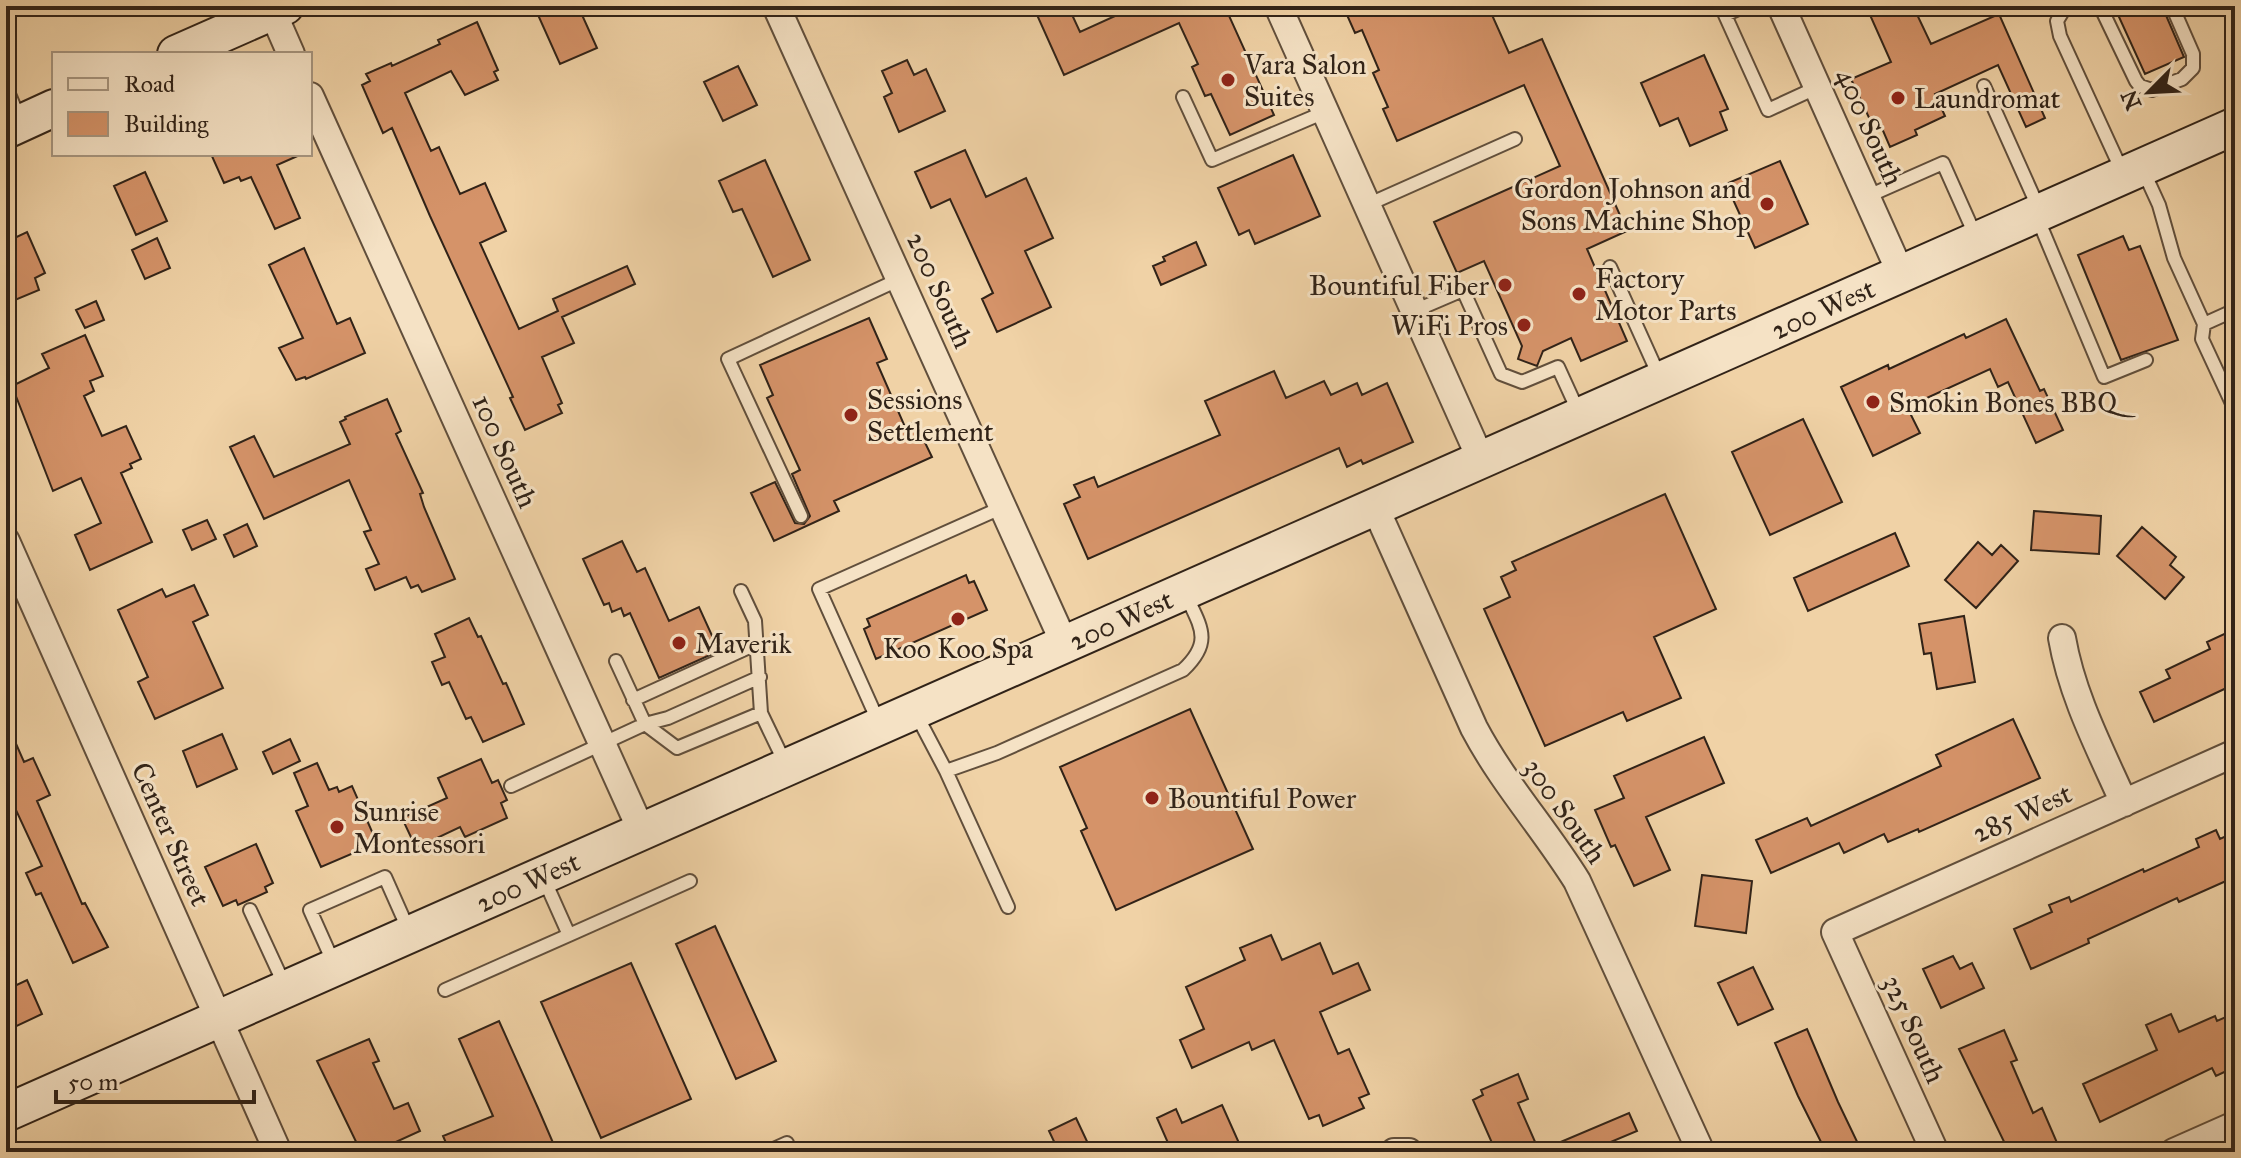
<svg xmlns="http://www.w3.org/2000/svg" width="2241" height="1158" viewBox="0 0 2241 1158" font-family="'IM FELL Great Primer',serif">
	<rect width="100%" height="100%" fill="#f0d2a6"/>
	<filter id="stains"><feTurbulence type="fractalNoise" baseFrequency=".0025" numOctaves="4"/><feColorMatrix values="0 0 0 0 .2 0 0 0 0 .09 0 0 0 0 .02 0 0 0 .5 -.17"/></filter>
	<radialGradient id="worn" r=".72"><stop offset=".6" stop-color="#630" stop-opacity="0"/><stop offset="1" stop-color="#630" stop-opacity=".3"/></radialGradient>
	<!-- building -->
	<path fill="#d59369" stroke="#312318" stroke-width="2" d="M534 6H578L597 48 560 64Z
		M1033 6H1068L1080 32 1137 6H1216L1213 7 1216 14 1226 9 1274 115 1230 135 1211 94 1205 96 1192 67 1198 64 1179 23 1064 75Z
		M1343 6H1488L1509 53 1542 39 1627 231 1587 249 1627 341 1581 361 1571 338 1543 351 1537 366 1518 359 1522 346 1484 261 1457 273 1434 222 1560 166 1524 85 1397 141 1383 109 1388 107 1373 73 1379 70 1362 30 1355 33Z
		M1866 6H1913L1931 44 1999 14 2045 118 2026 127 1998 65 1935 94 1945 116 1915 130 1917 135 1890 147 1878 119 1871 122 1851 79 1891 62Z
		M2114 6H2162L2184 57 2145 74Z
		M477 22 498 70 494 72 498 80 465 95 451 71 405 93 431 151 439 147 460 194 485 183 506 231 480 243 519 329 558 311 553 299 627 266 635 284 562 317 574 343 542 357 562 403 558 405 562 413 525 430 510 398 513 397 430 216 392 128 383 133 362 85 370 81 366 74 391 63 392 66 440 44 438 40Z
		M1704 55 1728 109 1720 112 1727 130 1690 146 1678 118 1660 126 1641 83Z
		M907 60 914 75 926 69 945 111 899 132 884 97 892 93 882 71Z
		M738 66 757 105 723 121 704 82Z
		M965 150 986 197 1026 178 1053 238 1025 251 1051 307 997 332 982 299 993 293 950 199 931 208 915 172Z
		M211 154H302L277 165 300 218 275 229 251 177 241 181 239 177 224 183Z
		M1293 155 1320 216 1255 244 1249 230 1239 235 1218 188Z
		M765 160 810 260 773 277 742 209 733 212 719 181Z
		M1780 161 1808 224 1755 248 1726 184Z
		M145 172 167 221 136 235 114 186Z
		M27 232 45 273 35 278 39 290 15 300 6 279V242Z
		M2123 236 2129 250 2140 246 2178 340 2121 360 2078 255Z
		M157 238 170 268 145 279 132 250Z
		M1196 242 1206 265 1161 285 1153 266 1165 261 1163 257Z
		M304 248 337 324 350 318 365 353 306 379 305 377 296 380 279 348 303 338 269 265Z
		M96 301 104 320 85 328 76 310Z
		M869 318 887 359 877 363 905 427 915 422 932 457 834 501 839 511 774 541 751 493 775 482 795 523 804 524 810 516 792 474 800 470 767 398 773 395 760 365Z
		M2006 319 2040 391 2044 389 2063 430 2036 443 2008 382 1998 387 1990 369 1907 407 1920 433 1873 456 1841 387 1888 365 1889 369 1964 334 1966 338Z
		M85 335 103 376 90 381 94 391 84 396 102 436 126 426 141 459 130 464 132 468 121 473 152 542 90 570 75 535 101 523 81 478 53 491 12 386 49 368 42 354Z
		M1274 371 1286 398 1324 381 1331 395 1357 383 1362 395 1387 383 1413 442 1363 464 1361 460 1347 467 1339 448 1088 559 1064 504 1080 497 1074 485 1094 477 1098 487 1220 435 1205 401Z
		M387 399 401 431 396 434 423 493 420 494 424 507 455 579 422 592 418 585 411 588 406 577 375 590 366 569 379 564 364 532 371 530 349 480 264 519 230 447 254 436 274 477 350 444 340 422 346 419 345 417Z
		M1803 419 1842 502 1770 535 1732 452Z
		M1665 494 1716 609 1654 637 1681 698 1627 721 1623 712 1545 746 1484 609 1510 597 1501 577 1516 570 1512 562Z
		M2034 511 2101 516 2099 554 2031 550Z
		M207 520 216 539 192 550 183 530Z
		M247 524 257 546 234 557 224 535Z
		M2142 527 2176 557 2170 565 2184 577 2165 599 2117 556Z
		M1895 533 1909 566 1808 611 1794 578Z
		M622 541 637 572 645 568 669 621 699 607 719 651 659 678 630 613 624 616 621 608 612 612 609 603 604 605 583 559Z
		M1978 542 1992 555 2001 545 2018 561 1976 608 1945 580Z
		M966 575 969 583 974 581 987 610 876 659 864 629 870 626 867 619Z
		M194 585 208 615 193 622 223 688 155 719 138 682 148 677 118 610 162 589 166 597Z
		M1964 616 1975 682 1937 689 1931 653 1924 654 1919 624Z
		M469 618 478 637 481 636 503 684 506 683 524 724 483 742 471 717 466 719 449 682 442 685 432 662 445 657 435 634Z
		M2235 629V684L2154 722 2140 692 2170 678 2166 670 2210 649 2207 642Z
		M1190 709 1253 849 1116 910 1081 831 1087 828 1060 767Z
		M2013 719 2040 778 1919 832 1918 829 1888 842 1884 834 1844 853 1839 843 1771 873 1756 840 1807 818 1811 826 1885 792 1941 766 1936 755Z
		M6 721 24 762 33 758 50 795 37 801 82 904 85 903 108 947 73 963 41 893 36 895 26 873 42 866 16 810 6 815Z
		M222 734 237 769 197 787 183 751Z
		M1704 737 1724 783 1646 817 1670 870 1634 886 1615 845 1611 847 1595 810 1624 798 1614 776Z
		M290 739 300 761 273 774 263 752Z
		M481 759 492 783 498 780 507 800 501 803 507 818 465 837 460 827 416 848 402 818 447 798 438 778Z
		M317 763 329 790 337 787 339 792 352 786 377 843 321 867 296 811 308 806 294 773Z
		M2216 830 2220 839 2235 832V877L2179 902 2177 898 2088 939 2089 943 2031 969 2014 929 2052 912 2049 905 2069 897 2071 902 2143 869 2144 872 2199 847 2196 839Z
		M256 844 273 883 265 887 267 892 238 905 236 900 223 906 205 867Z
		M1702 875 1752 881 1746 933 1695 926Z
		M715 926 776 1061 736 1079 676 944Z
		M1271 935 1282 960 1320 943 1333 974 1358 963 1370 990 1320 1012 1338 1054 1349 1049 1369 1094 1359 1098 1364 1108 1323 1126 1319 1115 1309 1119 1274 1040 1252 1050 1249 1042 1192 1068 1180 1040 1204 1029 1186 987 1245 960 1240 948Z
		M1953 956 1960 969 1972 963 1984 988 1941 1008 1923 969Z
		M631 963 691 1099 601 1138 541 1002Z
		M1753 967 1773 1009 1738 1025 1718 983Z
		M27 980 42 1014 6 1031V990Z
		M2235 1013V1067L2216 1076 2212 1068 2100 1122 2083 1084 2157 1050 2146 1025 2171 1014 2179 1032 2215 1016 2217 1021Z
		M499 1021 538 1108 557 1152H509L505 1143 483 1152H450L443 1136 493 1116 459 1039Z
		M1807 1029 1838 1102 1862 1152H1826L1798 1096 1775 1043Z
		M2004 1030 2017 1060 2011 1062 2033 1113 2042 1108 2058 1145 2043 1152H2009L1959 1049Z
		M369 1039 379 1061 373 1063 394 1109 408 1103 420 1131 374 1152H361L317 1061Z
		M1518 1074 1528 1099 1518 1103 1536 1144 1518 1152H1496L1473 1100 1483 1095 1481 1090Z
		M1222 1105 1243 1152H1172L1157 1118 1176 1109 1182 1123Z
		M1629 1113 1637 1131 1587 1152H1537Z
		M1076 1118 1092 1152H1059L1049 1131Z"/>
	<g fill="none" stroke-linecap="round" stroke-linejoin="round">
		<defs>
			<path id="lane" d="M1745 6 1725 15 1768 110 1818 87
				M2066 6 2057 21 2060 36 2122 171
				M2100 6 2136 81 2140 86 2152 90 2182 79 2193 68V54L2172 6
				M1984 86 2039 209
				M6 87 20 120
				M1183 97 1212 160 1325 112
				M2143 170 2159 205 2174 258 2204 324 2235 310
				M1866 197 1943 163 1976 237
				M1367 205 1515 139
				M2037 217 2104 377 2146 360
				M1610 267 1660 378
				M1414 311 1463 290 1501 374 1522 382 1558 367 1579 413
				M2204 324 2202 339 2235 410
				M801 516 728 359 900 279
				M741 591 755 621 761 713
				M616 661 645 724 668 718 760 677
				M633 700 758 643
				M916 714 946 771 1008 907
				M879 723 819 589 1003 507
				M946 771 997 753 1183 670C1214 641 1200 626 1185 593
				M511 786 645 724 677 748 761 713 786 765
				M250 910 285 986
				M569 935 690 881
				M335 966 310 910 385 877 409 931
				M445 990 569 935 544 879
				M767 1152 787 1143"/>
			<path id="street" d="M270 6 291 54
				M776 6 1065 645
				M1278 6 1481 460
				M1781 6 1901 274
				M310 96 642 832
				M1375 507 1474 728C1503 783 1544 828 1577 881L1701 1152
				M6 541 278 1152
				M2062 638C2072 696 2100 749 2124 803
				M1394 1152H1409
				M1935 1152 1835 932 2235 753
				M2174 1152 2235 1125"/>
			<path id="secondary" d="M176 54 285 6
				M6 130 54 108
				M6 1113 2235 126"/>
		</defs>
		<!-- lane casing -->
		<use href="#lane" stroke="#614f3c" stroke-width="16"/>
		<!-- street casing -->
		<use href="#street" stroke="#614f3c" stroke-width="30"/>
		<!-- secondary casing -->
		<use href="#secondary" stroke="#312318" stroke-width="40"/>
		<!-- lane -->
		<use href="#lane" stroke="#f5e2c5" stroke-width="12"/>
		<!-- street -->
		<use href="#street" stroke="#f5e2c5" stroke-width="26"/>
		<!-- secondary -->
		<use href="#secondary" stroke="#f5e2c5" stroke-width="36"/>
	</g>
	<!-- markers -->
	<g fill="#8f2418" stroke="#f5e2c5" stroke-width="3">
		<circle cx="1228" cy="80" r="8"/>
		<circle cx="1898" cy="98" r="8"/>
		<circle cx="1767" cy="204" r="8"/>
		<circle cx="1505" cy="285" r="8"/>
		<circle cx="1579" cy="294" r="8"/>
		<circle cx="1524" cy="325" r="8"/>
		<circle cx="1873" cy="402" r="8"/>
		<circle cx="851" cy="415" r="8"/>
		<circle cx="958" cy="619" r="8"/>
		<circle cx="679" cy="643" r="8"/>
		<circle cx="1152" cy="798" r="8"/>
		<circle cx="337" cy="827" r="8"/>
	</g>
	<g text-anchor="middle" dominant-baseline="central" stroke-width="6" stroke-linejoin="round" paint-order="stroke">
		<!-- poi labels -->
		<g font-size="28" fill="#312318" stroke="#f5e2c5" text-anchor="start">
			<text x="1244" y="64">Vara Salon<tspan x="1244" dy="32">Suites</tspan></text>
			<text x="1914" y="98">Laundromat</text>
			<text x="1751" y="188" text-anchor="end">Gordon Johnson and<tspan x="1751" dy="32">Sons Machine Shop</tspan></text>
			<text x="1595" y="278">Factory<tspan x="1595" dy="32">Motor Parts</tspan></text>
			<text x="1489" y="285" text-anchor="end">Bountiful Fiber</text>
			<text x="1508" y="325" text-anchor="end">WiFi Pros</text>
			<text x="867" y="399">Sessions<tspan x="867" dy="32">Settlement</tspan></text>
			<text x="1889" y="402">Smokin Bones BBQ</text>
			<text x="695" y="643">Maverik</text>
			<text x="958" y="648" text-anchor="middle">Koo Koo Spa</text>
			<text x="1168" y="798">Bountiful Power</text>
			<text x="353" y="811">Sunrise<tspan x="353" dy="32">Montessori</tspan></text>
		</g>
		<!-- street labels -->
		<g font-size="28" fill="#312318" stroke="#f5e2c5">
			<text transform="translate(1870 127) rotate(66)">400 South</text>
			<text transform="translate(940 290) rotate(66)">200 South</text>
			<text transform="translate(1823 309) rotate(-24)">200 West</text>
			<text transform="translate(505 451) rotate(66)">100 South</text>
			<text transform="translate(1121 620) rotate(-24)">200 West</text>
			<text transform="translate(1565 811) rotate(55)">300 South</text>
			<text transform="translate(2022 813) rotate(-24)">285 West</text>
			<text transform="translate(171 834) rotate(66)">Center Street</text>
			<text transform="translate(528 882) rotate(-24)">200 West</text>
			<text transform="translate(1914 1029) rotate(66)">325 South</text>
		</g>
	</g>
	<!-- margin -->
	<rect width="2241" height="1158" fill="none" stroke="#f0d2a6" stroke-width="32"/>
	<rect x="8" y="8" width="2225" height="1142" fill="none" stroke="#312318" stroke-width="4"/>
	<rect x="16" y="16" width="2209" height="1126" fill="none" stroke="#312318" stroke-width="2"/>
	<!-- legend -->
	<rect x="52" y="52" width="260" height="104" fill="#f5e2c5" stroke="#a79680" stroke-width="2"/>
	<rect x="68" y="78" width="40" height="12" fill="#f5e2c5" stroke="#a79680" stroke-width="2"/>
	<text x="124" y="92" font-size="24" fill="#312318">Road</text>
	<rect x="68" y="112" width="40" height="24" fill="#d59369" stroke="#a79680" stroke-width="2"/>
	<text x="124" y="132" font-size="24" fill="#312318">Building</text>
	<!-- north arrow -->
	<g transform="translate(2149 92) rotate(246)" stroke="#f5e2c5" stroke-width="6" paint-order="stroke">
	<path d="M0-6L14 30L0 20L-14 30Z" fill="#312318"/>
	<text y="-12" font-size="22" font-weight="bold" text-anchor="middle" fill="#312318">N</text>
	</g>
	<!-- scale -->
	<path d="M56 1090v12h198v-12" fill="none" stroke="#312318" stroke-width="4"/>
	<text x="68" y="1090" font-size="24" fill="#312318" stroke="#f5e2c5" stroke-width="6" paint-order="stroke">50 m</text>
	<rect width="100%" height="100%" filter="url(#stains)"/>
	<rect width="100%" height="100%" fill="url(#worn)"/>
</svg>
